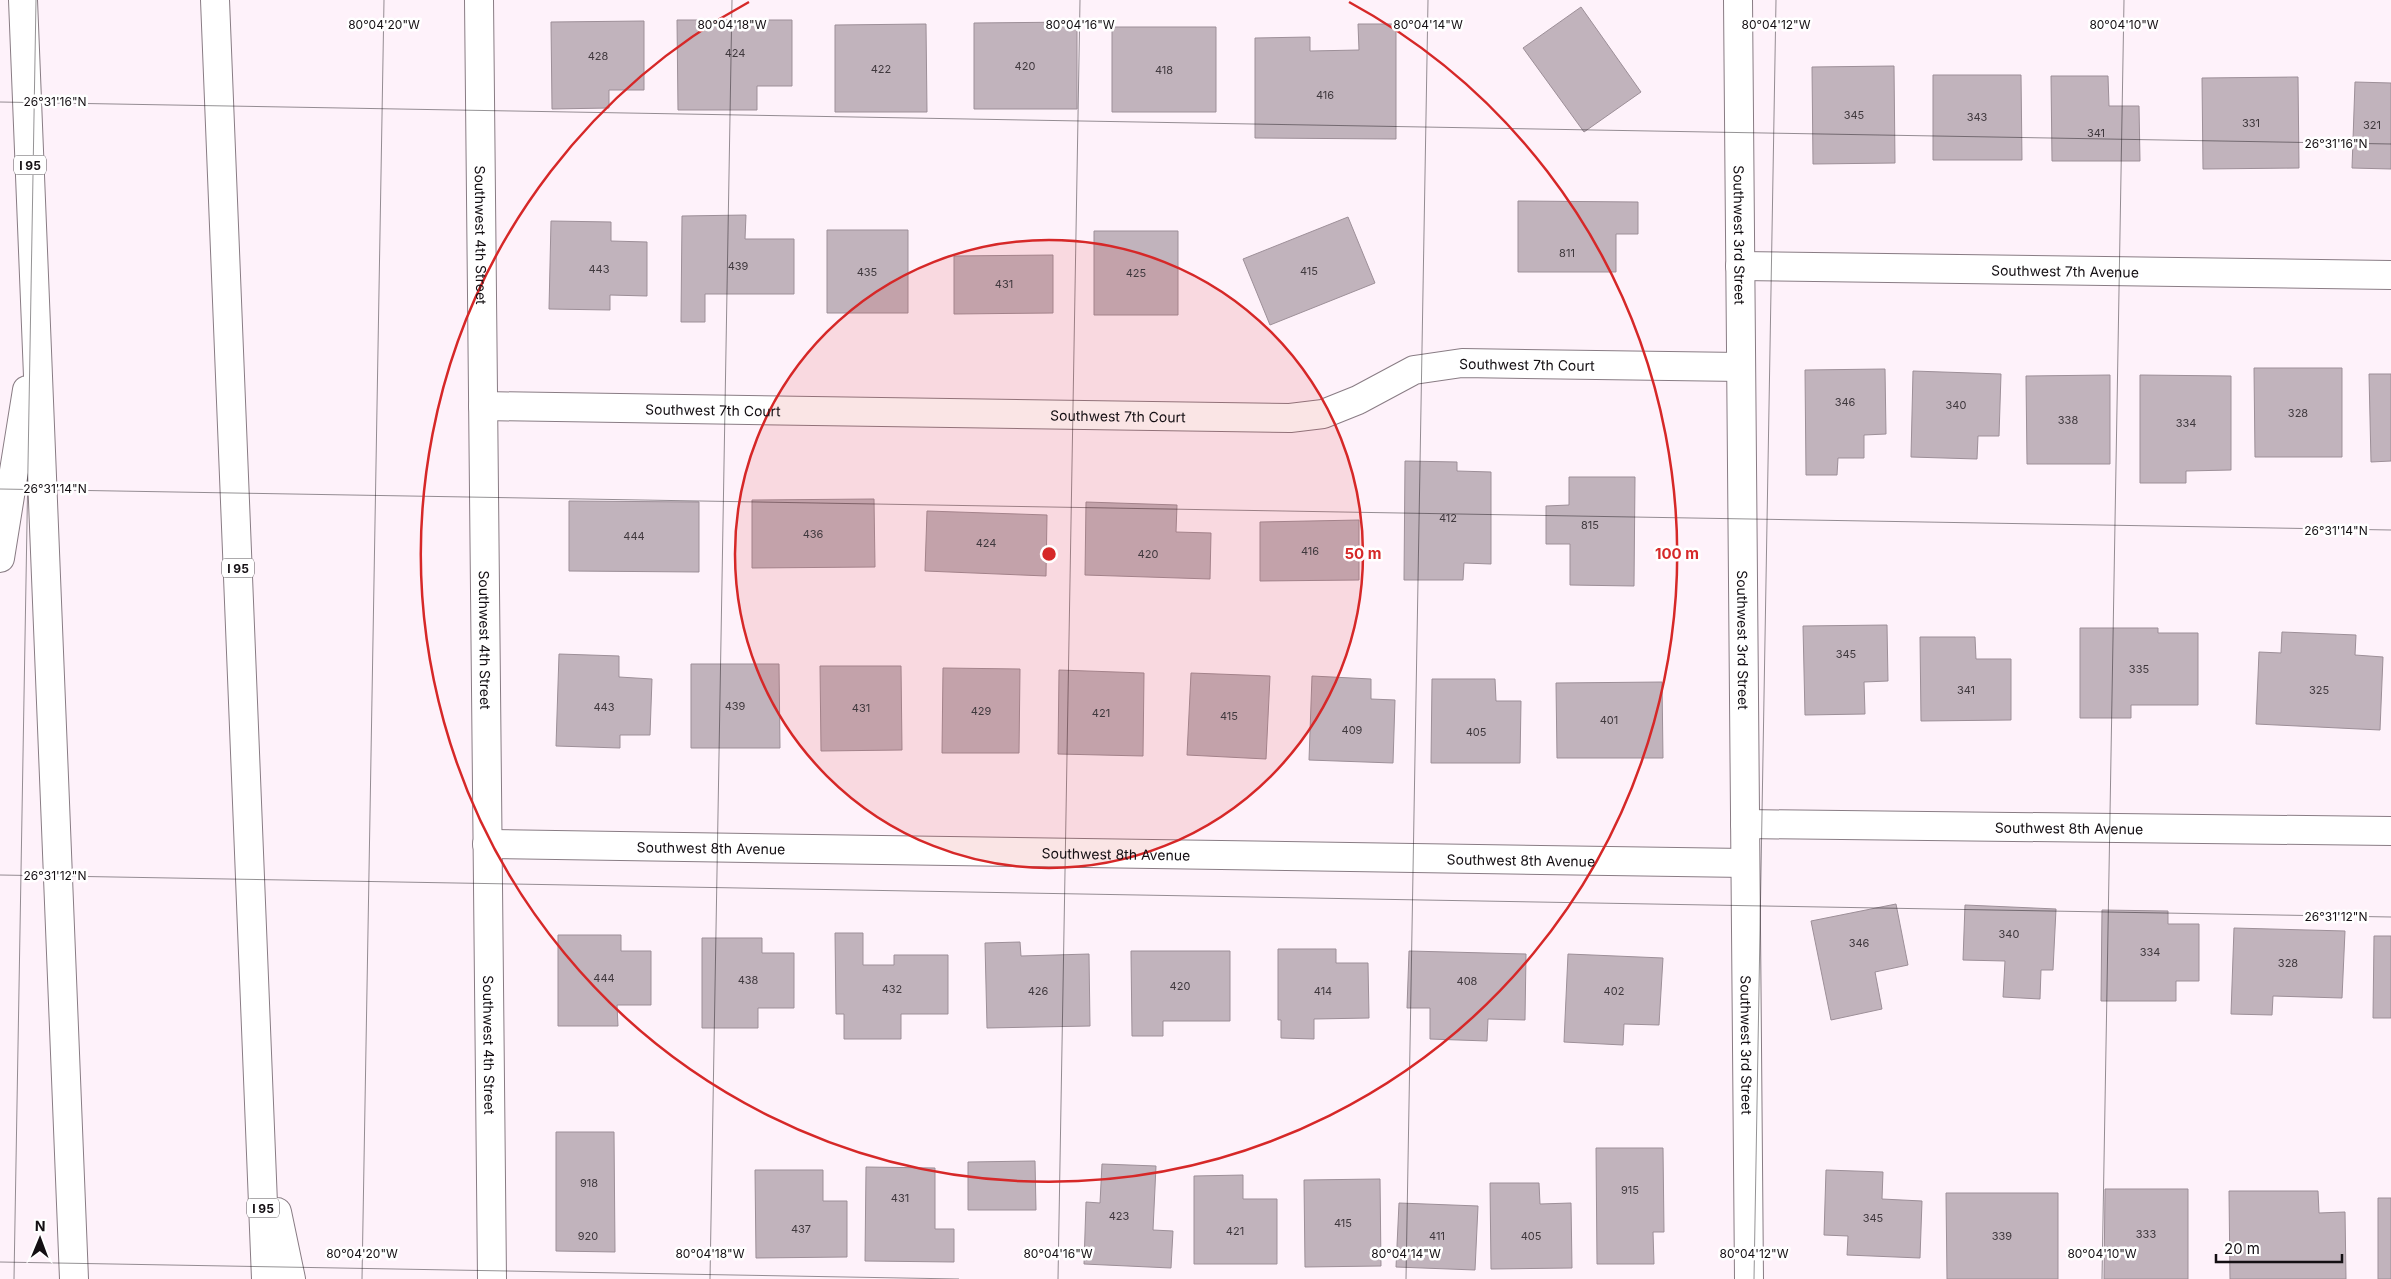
<svg xmlns="http://www.w3.org/2000/svg" width="2391" height="1279" viewBox="0 0 2391 1279" font-family="Inter,sans-serif">
	<rect width="100%" height="100%" fill="#fef2fa"/>
	<!-- building -->
	<path fill="#c1b3bc" stroke="#9d8f98" d="M1581 7 1641 92 1584 132 1523 48Z
		M677 20H792V86H757V110H678Z
		M644 21V90H609V108L552 109 551 22Z
		M1077 22V109H974V23Z
		M926 24 927 112H835V25Z
		M1358 24H1396V139L1255 138V38L1310 37V51L1359 50Z
		M1112 27H1216V112H1112Z
		M1894 66 1895 163 1813 164 1812 67Z
		M1933 75H2021L2022 160H1933Z
		M2051 76H2108L2109 106H2139L2140 161H2052Z
		M2298 77 2299 168 2203 169 2202 78Z
		M2355 82 2391 83V169L2352 168Z
		M1518 201 1638 202V234H1616V272H1518Z
		M746 215 745 239H794V294H705V322H681L682 216Z
		M1348 217 1375 283 1270 325 1243 259Z
		M551 221 611 222V241L647 242V296L610 295V310L549 309Z
		M827 230H908V313H827Z
		M1094 231H1178V315H1094Z
		M1053 255V313L954 314V256Z
		M2254 368H2342V457H2255Z
		M1885 369 1886 434 1864 435V458H1838L1837 475H1806L1805 370Z
		M1913 371 2001 374 1999 436H1978L1977 459 1911 457Z
		M2369 374H2391V461L2371 462Z
		M2110 375V464H2027L2026 376Z
		M2140 375 2231 376V470L2186 471V483H2140Z
		M1405 461 1457 462V471L1491 472V564L1464 563 1463 580H1404Z
		M1569 477H1635L1634 586 1570 585V544H1546V506L1569 505Z
		M874 499 875 567 752 568V500Z
		M569 501 699 502V572L569 571Z
		M1086 502 1177 505 1176 532 1211 533 1210 579 1085 575Z
		M927 511 1047 515 1046 576 925 571Z
		M1359 520V580L1260 581V522Z
		M1887 625 1888 681 1864 682 1865 714 1805 715 1803 626Z
		M2080 628H2158V633H2198V705H2131V718H2080Z
		M2282 632 2356 635 2355 655 2383 657 2380 730 2256 724 2259 652 2281 653Z
		M1920 637H1975L1976 659H2011V720L1921 721Z
		M559 654 619 656V677L652 679 650 735H620V748L556 746Z
		M691 664H779L780 748H691Z
		M820 666H901L902 750 821 751Z
		M943 668 1020 669 1019 753H942Z
		M1059 670 1144 673 1143 756 1058 754Z
		M1191 673 1270 676 1266 759 1187 755Z
		M1312 676 1371 679V699L1395 700 1393 763 1309 760Z
		M1432 679H1495L1496 701H1521L1520 763H1431Z
		M1662 682 1663 758H1557L1556 683Z
		M1896 904 1908 965 1875 972 1882 1009 1831 1020 1811 921Z
		M1965 905 2056 909 2053 970H2041L2040 999 2003 997 2005 961 1963 960Z
		M2102 910 2168 911V924H2199V981H2176V1001H2101Z
		M2234 928 2345 931 2342 998 2273 996 2272 1015 2231 1014Z
		M835 933H863V965H894V955H948V1014H901V1039H844V1014H836Z
		M558 935H621V951H651V1005H617L618 1026H558Z
		M2374 936H2391V1018H2373Z
		M702 938H762V953H794V1008H758V1028H702Z
		M1020 942 1021 956 1089 954 1090 1026 987 1028 985 943Z
		M1278 949H1336V963H1368L1369 1018 1314 1019V1039L1281 1038V1020H1278Z
		M1131 951H1230V1021H1163V1036H1132Z
		M1409 951 1526 954 1525 1020 1488 1019 1487 1041 1430 1039V1008H1407Z
		M1568 954 1663 958 1659 1025 1624 1024 1623 1045 1564 1042Z
		M556 1132H614L615 1252 556 1251Z
		M1596 1148H1663L1664 1232H1653L1654 1264H1597Z
		M1035 1161 1036 1210H968V1162Z
		M1102 1164 1156 1166 1153 1230 1173 1231 1171 1268 1084 1264 1086 1202 1100 1203Z
		M866 1167 935 1168V1229H954V1262L865 1261Z
		M755 1170H823V1201H847V1257L756 1258Z
		M1826 1170 1883 1172 1882 1199 1922 1201 1920 1258 1847 1255 1848 1236 1824 1235Z
		M1243 1175V1199H1277V1264H1194V1176Z
		M1380 1179 1381 1266 1305 1267 1304 1180Z
		M1490 1183H1539L1540 1204 1571 1203 1572 1268 1491 1269Z
		M2105 1189H2188V1279H2104Z
		M2229 1191H2318L2319 1213 2345 1212 2346 1279H2230Z
		M1946 1193H2058V1279H1947Z
		M2378 1198H2391V1279H2378Z
		M1399 1203 1478 1206 1475 1270 1396 1267Z"/>
	<g fill="none" stroke-linecap="round" stroke-linejoin="round">
		<defs>
			<g id="minor">
				<path id="s1" d="M479 0 492 1279"/>
				<path id="s2" d="M1738 0 1749 1279"/>
				<path id="s3" d="M1740 266 2391 275"/>
				<path id="s4" d="M483 406 1290 418 1323 414 1358 400 1414 370 1462 363 1741 367"/>
				<path id="s5" d="M1745 824 2391 831"/>
				<path id="s6" d="M487 844 1745 863"/>
			</g>
			<path id="motorway" d="M23 0 74 1279
				M215 0 266 1279
				M0 558 27 390
				M277 1212 291 1279"/>
		</defs>
		<!-- minor casing -->
		<use href="#minor" stroke="#897c84" stroke-width="30"/>
		<!-- motorway casing -->
		<use href="#motorway" stroke="#897c84" stroke-width="30"/>
		<!-- minor -->
		<use href="#minor" stroke="#fff" stroke-width="28"/>
		<!-- motorway -->
		<use href="#motorway" stroke="#fff" stroke-width="28"/>
	</g>
	<!-- ticks -->
	<path fill="none" stroke="#140f13" stroke-width="1" stroke-opacity="0.45" d="M0 102 2391 144M0 489 2391 530M0 875 2391 917M0 1262 959 1279M14 1279 36 0M362 1279 384 0M710 1279 732 0M1058 1279 1080 0M1406 1279 1428 0M1754 1279 1776 0M2102 1279 2124 0"/>
	<!-- distance rings -->
	<circle cx="1049" cy="554" r="314" fill="#d62828" fill-opacity=".12"/>
	<g fill="none" stroke="#d62828" stroke-width="2.5">
		<circle cx="1049" cy="554" r="314"/>
		<path d="M1349 2A628 628 0 1 1 749 2"/>
	</g>
	<g text-anchor="middle" dominant-baseline="central" stroke-width="5" stroke-linejoin="round" paint-order="stroke">
		<!-- number labels -->
		<g font-size="11" fill="#3f383d">
			<text x="735" y="53">424</text>
			<text x="598" y="56">428</text>
			<text x="1025" y="66">420</text>
			<text x="881" y="69">422</text>
			<text x="1164" y="70">418</text>
			<text x="1325" y="95">416</text>
			<text x="1854" y="115">345</text>
			<text x="1977" y="117">343</text>
			<text x="2251" y="123">331</text>
			<text x="2372" y="125">321</text>
			<text x="2096" y="133">341</text>
			<text x="1567" y="253">811</text>
			<text x="738" y="266">439</text>
			<text x="599" y="269">443</text>
			<text x="1309" y="271">415</text>
			<text x="867" y="272">435</text>
			<text x="1136" y="273">425</text>
			<text x="1004" y="284">431</text>
			<text x="1845" y="402">346</text>
			<text x="1956" y="405">340</text>
			<text x="2298" y="413">328</text>
			<text x="2068" y="420">338</text>
			<text x="2186" y="423">334</text>
			<text x="1448" y="518">412</text>
			<text x="1590" y="525">815</text>
			<text x="813" y="534">436</text>
			<text x="634" y="536">444</text>
			<text x="986" y="543">424</text>
			<text x="1310" y="551">416</text>
			<text x="1148" y="554">420</text>
			<text x="1846" y="654">345</text>
			<text x="2139" y="669">335</text>
			<text x="1966" y="690">341</text>
			<text x="2319" y="690">325</text>
			<text x="735" y="706">439</text>
			<text x="604" y="707">443</text>
			<text x="861" y="708">431</text>
			<text x="981" y="711">429</text>
			<text x="1101" y="713">421</text>
			<text x="1229" y="716">415</text>
			<text x="1609" y="720">401</text>
			<text x="1352" y="730">409</text>
			<text x="1476" y="732">405</text>
			<text x="2009" y="934">340</text>
			<text x="1859" y="943">346</text>
			<text x="2150" y="952">334</text>
			<text x="2288" y="963">328</text>
			<text x="604" y="978">444</text>
			<text x="748" y="980">438</text>
			<text x="1467" y="981">408</text>
			<text x="1180" y="986">420</text>
			<text x="892" y="989">432</text>
			<text x="1038" y="991">426</text>
			<text x="1323" y="991">414</text>
			<text x="1614" y="991">402</text>
			<text x="589" y="1183">918</text>
			<text x="1630" y="1190">915</text>
			<text x="900" y="1198">431</text>
			<text x="1119" y="1216">423</text>
			<text x="1873" y="1218">345</text>
			<text x="1343" y="1223">415</text>
			<text x="801" y="1229">437</text>
			<text x="1235" y="1231">421</text>
			<text x="2146" y="1234">333</text>
			<text x="588" y="1236">920</text>
			<text x="1437" y="1236">411</text>
			<text x="1531" y="1236">405</text>
			<text x="2002" y="1236">339</text>
		</g>
		<!-- shield labels -->
		<g fill="#fff" stroke="#5a575a" stroke-width="1">
			<rect x="14" y="155.5" width="32" height="19" rx="4"/>
			<rect x="222" y="558.5" width="32" height="19" rx="4"/>
			<rect x="247" y="1198.5" width="32" height="19" rx="4"/>
		</g>
		<g font-size="12" font-weight="bold" fill="#140f13">
			<text x="30" y="165">I 95</text>
			<text x="238" y="568">I 95</text>
			<text x="263" y="1208">I 95</text>
		</g>
		<!-- street labels -->
		<g font-size="14" fill="#140f13" stroke="#fff">
			<text stroke="none"><textPath href="#s1" startOffset="235">Southwest 4th Street</textPath></text>
			<text stroke="none"><textPath href="#s2" startOffset="235">Southwest 3rd Street</textPath></text>
			<text stroke="none"><textPath href="#s3" startOffset="325">Southwest 7th Avenue</textPath></text>
			<text stroke="none"><textPath href="#s4" startOffset="1055">Southwest 7th Court</textPath></text>
			<text stroke="none"><textPath href="#s4" startOffset="230">Southwest 7th Court</textPath></text>
			<text stroke="none"><textPath href="#s4" startOffset="635">Southwest 7th Court</textPath></text>
			<text stroke="none"><textPath href="#s1" startOffset="640">Southwest 4th Street</textPath></text>
			<text stroke="none"><textPath href="#s2" startOffset="640">Southwest 3rd Street</textPath></text>
			<text stroke="none"><textPath href="#s5" startOffset="324">Southwest 8th Avenue</textPath></text>
			<text stroke="none"><textPath href="#s6" startOffset="224">Southwest 8th Avenue</textPath></text>
			<text stroke="none"><textPath href="#s6" startOffset="629">Southwest 8th Avenue</textPath></text>
			<text stroke="none"><textPath href="#s6" startOffset="1034">Southwest 8th Avenue</textPath></text>
			<text stroke="none"><textPath href="#s1" startOffset="1045">Southwest 4th Street</textPath></text>
			<text stroke="none"><textPath href="#s2" startOffset="1045">Southwest 3rd Street</textPath></text>
		</g>
	</g>
	<g font-size="12" text-anchor="middle" fill="#140f13" stroke="#fff" stroke-width="5" stroke-linejoin="round" paint-order="stroke">
		<text x="384" y="29">80°04'20"W</text>
		<text x="732" y="29">80°04'18"W</text>
		<text x="1080" y="29">80°04'16"W</text>
		<text x="1428" y="29">80°04'14"W</text>
		<text x="1776" y="29">80°04'12"W</text>
		<text x="2124" y="29">80°04'10"W</text>
		<text x="55" y="106">26°31'16"N</text>
		<text x="2336" y="148">26°31'16"N</text>
		<text x="55" y="493">26°31'14"N</text>
		<text x="2336" y="535">26°31'14"N</text>
		<text x="55" y="880">26°31'12"N</text>
		<text x="2336" y="921">26°31'12"N</text>
		<text x="362" y="1258">80°04'20"W</text>
		<text x="710" y="1258">80°04'18"W</text>
		<text x="1058" y="1258">80°04'16"W</text>
		<text x="1406" y="1258">80°04'14"W</text>
		<text x="1754" y="1258">80°04'12"W</text>
		<text x="2102" y="1258">80°04'10"W</text>
	</g>
	<circle cx="1049" cy="554" r="8" fill="#d62828" stroke="#fff" stroke-width="2.5"/>
	<g font-size="15" text-anchor="middle" font-weight="bold" fill="#d62828" stroke="#fff" stroke-width="5" stroke-linejoin="round" paint-order="stroke">
		<text x="1363" y="559">50 m</text>
		<text x="1677" y="559">100 m</text>
	</g>
	<!-- north arrow -->
	<g transform="translate(40 1239) rotate(1)" stroke="#ffffff" stroke-width="4" paint-order="stroke">
	<path d="M0-4L9 19L0 12L-9 19Z" fill="#140f13"/>
	<text y="-8" font-size="14" font-weight="bold" text-anchor="middle" fill="#140f13">N</text>
	</g>
	<!-- scale -->
	<path d="M2216 1254v8h126v-8" fill="none" stroke="#140f13" stroke-width="2.5"/>
	<text x="2224" y="1254" font-size="15" fill="#140f13" stroke="#ffffff" stroke-width="4" paint-order="stroke">20 m</text>
</svg>
